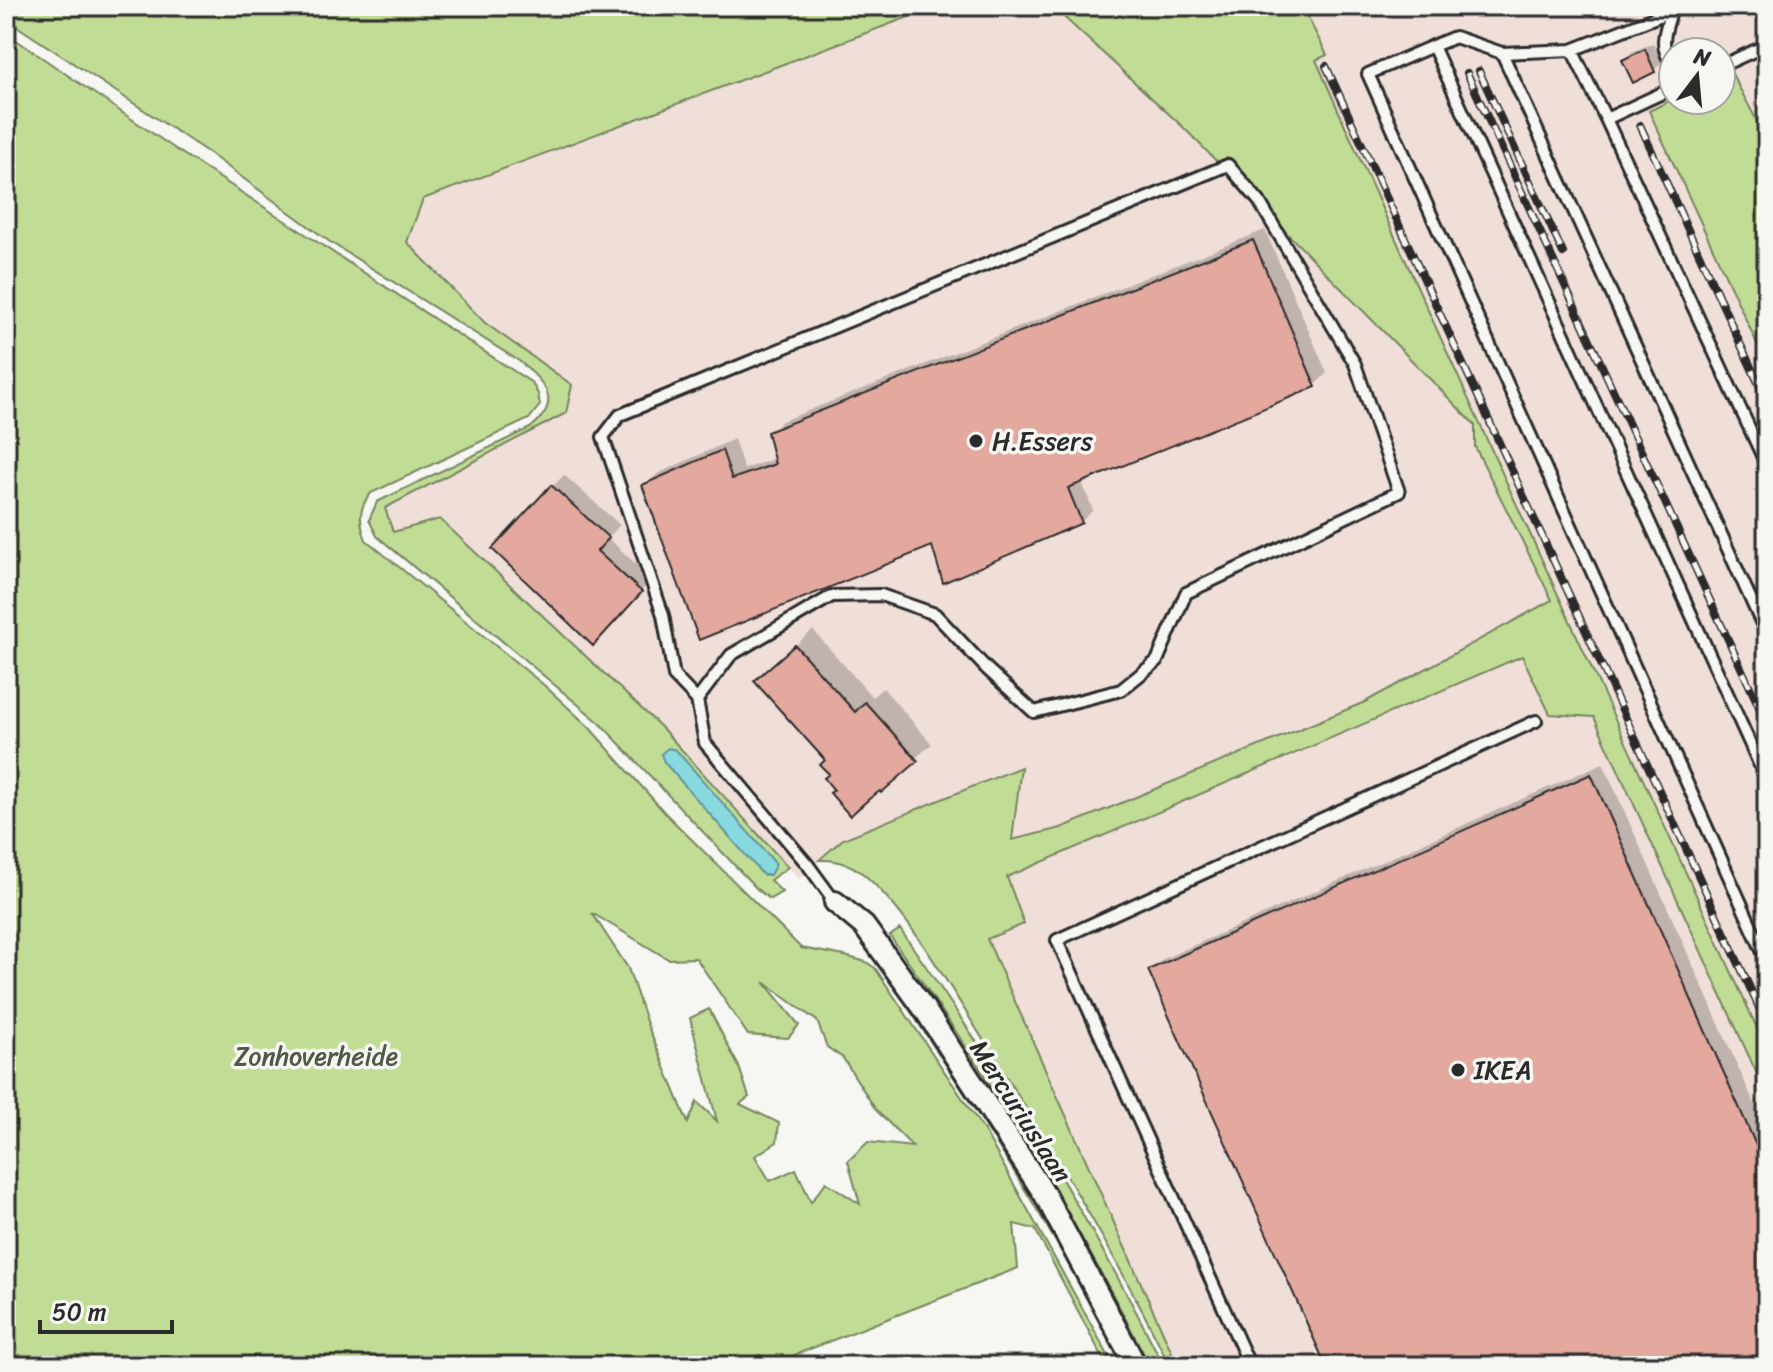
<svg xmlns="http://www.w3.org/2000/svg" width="1773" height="1372" viewBox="0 0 1773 1372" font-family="Sriracha,sans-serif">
	<rect width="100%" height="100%" fill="#f6f6f2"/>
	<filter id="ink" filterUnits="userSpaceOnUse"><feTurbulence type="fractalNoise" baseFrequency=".0125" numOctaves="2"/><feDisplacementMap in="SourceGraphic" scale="16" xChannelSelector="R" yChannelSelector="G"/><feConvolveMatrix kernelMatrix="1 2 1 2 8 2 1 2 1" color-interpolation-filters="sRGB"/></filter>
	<g filter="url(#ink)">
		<!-- built -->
		<path fill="#f0dfd9" d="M938 6H1052L1184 128 1475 425V447L1552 600 1365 702 1061 828 1011 841 1021 768 843 839 799 879 661 727 441 519 393 533 384 508 566 413 572 385 485 323 407 242 423 199Z
			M1302 6H1407L1421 18 1448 6H1767V140L1731 70 1721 74V52H1673V99L1649 111 1767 365V1050L1609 702 1416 287 1316 60 1327 55Z
			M1522 656 1550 714 1594 717 1638 809 1767 1099V1366H1178L986 939 1024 924 1007 877Z"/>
		<!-- green -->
		<path fill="#c1dd95" stroke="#768460" stroke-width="2" fill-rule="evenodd" d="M6 6H938L423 199 407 242 485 323 572 385 566 413 385 508 393 532 440 519 661 727 788 867 770 880 782 892 770 899 758 890 600 723 377 536 369 520 377 502 530 428C564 402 545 382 519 361L330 242 209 153 6 19Z
			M1052 6H1302L1327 55 1316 60C1462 392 1617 720 1767 1050V1096L1594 717 1550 714 1522 656 1007 877 1024 924 987 939 1178 1366H1170C1115 1252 1049 1144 982 1038 950 987 912 919 869 879 855 865 839 859 819 860L843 839 1021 767 1012 840 1061 828 1365 702 1552 600 1475 447V425L1184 128Z
			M6 33 171 146 532 383 538 394 540 405 529 419 371 493C358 508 359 522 366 540L545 686 589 727 665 813 801 948 845 956 866 962 875 968 985 1132 1114 1366H1107L1035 1229 1014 1224 1018 1268 774 1363 759 1355 742 1366H6ZM592 913 668 959 696 958 748 1035 788 1038 799 1025 764 982 817 1021 827 1047 843 1058 876 1110 913 1147 868 1142 848 1161 860 1204 826 1182 811 1202 796 1169 770 1181 755 1156 777 1142 779 1123 740 1104 749 1097 739 1067 709 1009 690 1018 717 1121 697 1102 688 1123 647 1024 628 968Z
			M1730 70 1767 140V365L1649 111 1673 99 1721 100V74Z
			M900 929C999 1070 1087 1212 1164 1366H1150C1074 1216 988 1073 890 936Z
			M878 962 887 970 1035 1197 1126 1366H1122C1053 1224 965 1093 878 962Z"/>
		<!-- water -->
		<path fill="#88d9e0" stroke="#639398" stroke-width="2" d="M668 748 676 750 776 864 770 875H763L664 762 661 754Z"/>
		<!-- shadow -->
		<path fill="#0003" d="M1653 43 1662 63 1654 70 1624 60 1632 52Z
			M1265 230 1327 373 1315 385 1081 480 1093 510 1081 522 933 543 645 486 657 474 734 439 744 469 776 458 770 433 782 421Z
			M564 475 620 525 608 538 652 579 605 632 552 487Z
			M813 630 872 697 883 688 932 744 880 788 837 789 827 760 773 665Z
			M1603 763 1767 1132V1366H1328L1151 970 1163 959Z"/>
		<!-- building -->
		<path fill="#e3a99f" stroke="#2b2b2b" stroke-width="2" d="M1645 49 1655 72 1633 83 1622 60Z
			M1253 240 1316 387 1068 488 1082 523 943 583 932 546 699 640 642 485 722 450 732 479 775 464 767 432Z
			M551 485 609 538 597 551 642 592 593 646 492 549Z
			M795 645 855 712 865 702 918 761 881 793 880 791 869 799 850 816 830 793 834 790 824 778 829 774 820 765 825 760 754 681Z
			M1591 774 1767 1170V1366H1326L1148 970Z"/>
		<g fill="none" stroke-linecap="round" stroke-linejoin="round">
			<defs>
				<path id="lane" d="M1684 6 1572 50 1502 53 1767 635
					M1671 12C1665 30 1658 49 1673 64
					M1433 46 1455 37 1502 53
					M1572 50 1606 119
					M1721 66 1767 45
					M1673 88 1606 119 1767 466
					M697 700 674 676 663 615 603 437 620 415 1228 165 1259 201 1355 364 1399 492 1186 593 1157 661 1121 690 1034 712 987 669 935 614 881 595 832 596 731 655 697 700 705 743 808 865 835 902
					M1767 781 1433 46 1368 74 1767 961
					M1250 1366 1057 940 1536 721"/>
				<path id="street" d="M835 902 864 926 925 1010 1045 1195 1136 1366"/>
			</defs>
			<!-- lane casing -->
			<use href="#lane" stroke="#2b2b2b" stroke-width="16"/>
			<!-- street casing -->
			<use href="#street" stroke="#2b2b2b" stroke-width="26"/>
			<!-- lane -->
			<use href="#lane" stroke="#f6f6f2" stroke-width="10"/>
			<!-- street -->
			<use href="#street" stroke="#f6f6f2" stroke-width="20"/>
			<defs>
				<path id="rail" d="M1326 66 1767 1025
					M1479 71 1563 253
					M1467 73 1767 724
					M1640 125 1767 402"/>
			</defs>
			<!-- rail casing -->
			<use href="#rail" stroke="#2b2b2b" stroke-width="8"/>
			<!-- rail -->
			<use href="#rail" stroke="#f6f6f2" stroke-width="5" stroke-dasharray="15" stroke-linecap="butt"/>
		</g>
	</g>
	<!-- markers -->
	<g fill="#2b2b2b" stroke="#f6f6f2" stroke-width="3">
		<circle cx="976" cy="441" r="8"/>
		<circle cx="1458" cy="1070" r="8"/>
	</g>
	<g text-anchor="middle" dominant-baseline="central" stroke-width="7" stroke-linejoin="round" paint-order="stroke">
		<!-- poi labels -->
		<g font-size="26" fill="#2b2b2b" stroke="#f6f6f2" text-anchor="start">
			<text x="992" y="441">H.Essers</text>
			<text x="1474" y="1070">IKEA</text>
		</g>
		<!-- park labels -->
		<g font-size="26" fill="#505846" stroke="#f6f6f2">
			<text x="316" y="1056">Zonhoverheide</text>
		</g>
		<!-- street labels -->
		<g font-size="26" fill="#2b2b2b" stroke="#f6f6f2">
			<text transform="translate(1021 1111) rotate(57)">Mercuriuslaan</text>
		</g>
	</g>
	<!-- margin -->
	<rect width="1773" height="1372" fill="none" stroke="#f6f6f2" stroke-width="32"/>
	<rect x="16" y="16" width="1741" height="1340" fill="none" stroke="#2b2b2b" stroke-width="3" filter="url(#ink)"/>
	<!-- north arrow -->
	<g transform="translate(1697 76) rotate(16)"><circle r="38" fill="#f6f6f2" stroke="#a5a5a2" stroke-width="2"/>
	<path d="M0-6L14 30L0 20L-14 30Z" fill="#2b2b2b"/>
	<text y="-12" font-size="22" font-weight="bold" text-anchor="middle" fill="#2b2b2b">N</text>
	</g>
	<!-- scale -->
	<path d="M40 1320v12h132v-12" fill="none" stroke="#2b2b2b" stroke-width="4"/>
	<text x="52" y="1320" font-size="24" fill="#2b2b2b" stroke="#f6f6f2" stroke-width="6" paint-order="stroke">50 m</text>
</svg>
